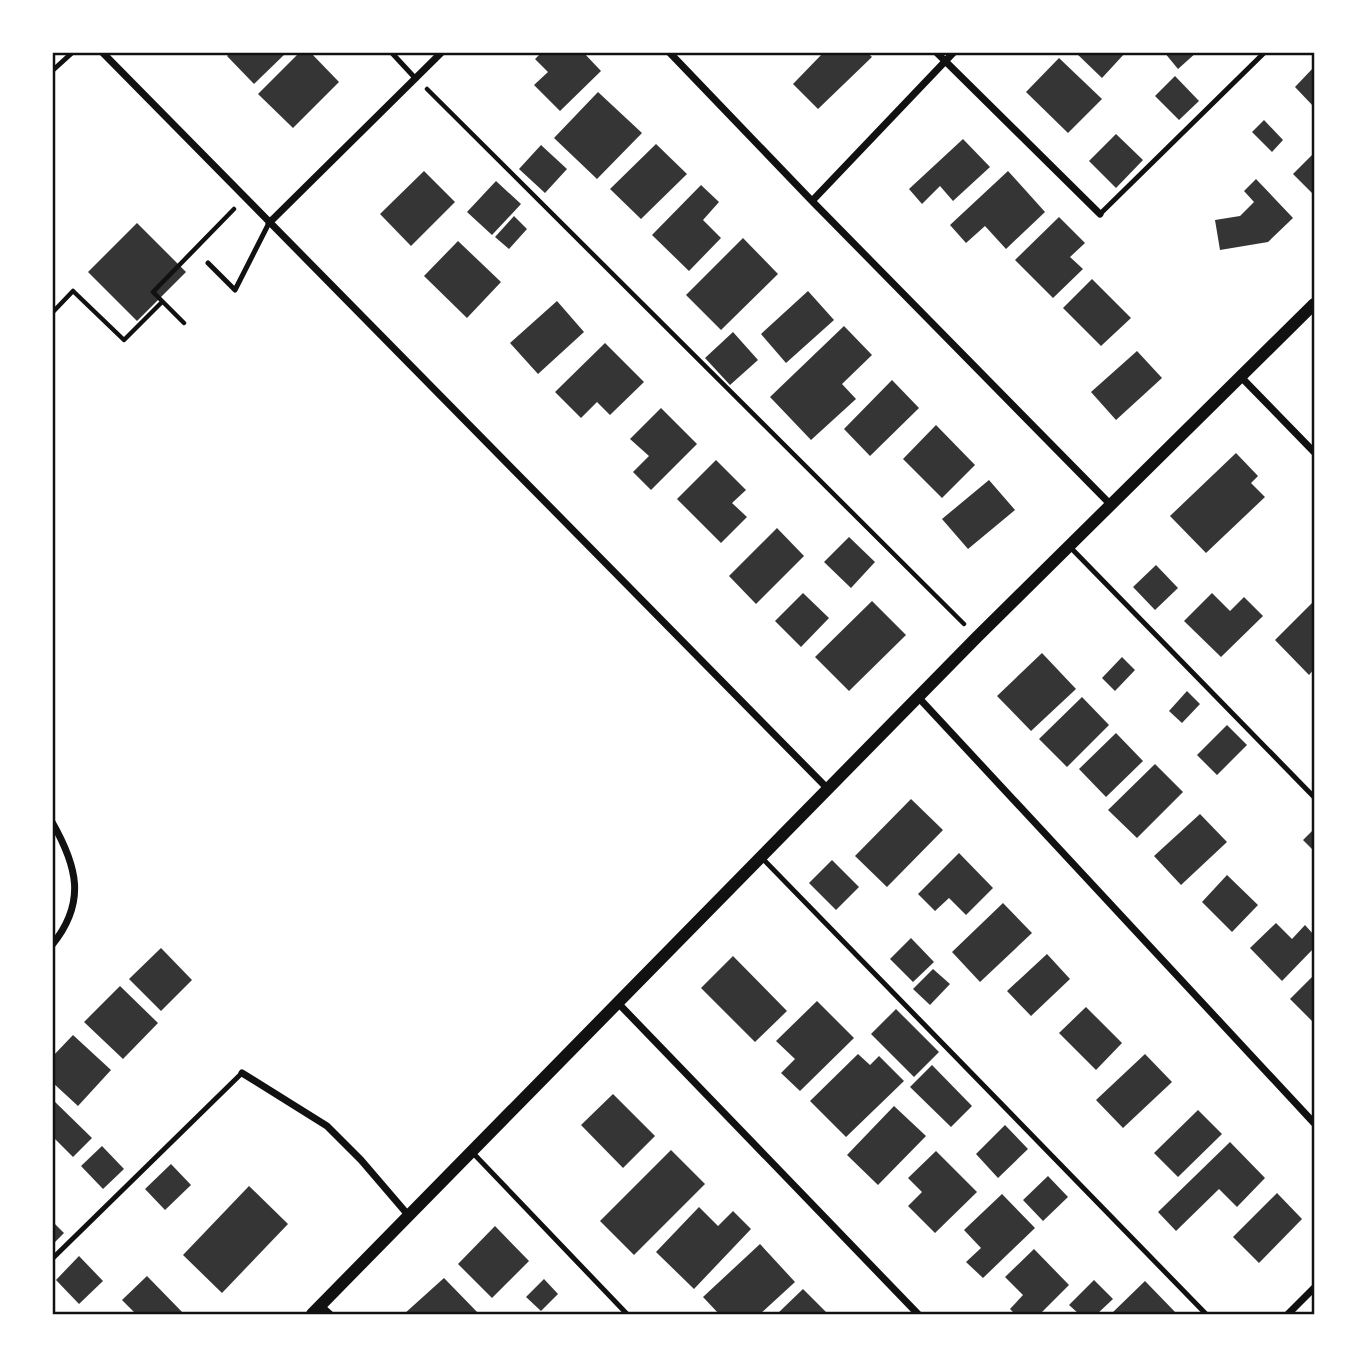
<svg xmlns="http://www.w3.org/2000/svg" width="1367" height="1367" viewBox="0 0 1367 1367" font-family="Literata,serif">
	<rect width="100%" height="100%" fill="#fff"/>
	<!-- building -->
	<path fill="#353535" d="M231 52H287L254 84 227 56Z
		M300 52H310L339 82 293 128 258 94Z
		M542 52H583L601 71 560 111 534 85 548 72 535 59Z
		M824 52H867L872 57 818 109 793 84Z
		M1075 52H1126L1102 78Z
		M1164 52H1197L1178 69Z
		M1059 58 1102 99 1068 133 1026 92Z
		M1314 67V107L1295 87Z
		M1175 76 1199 101 1179 120 1155 96Z
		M598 92 642 133 597 179 554 138Z
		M1264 120 1283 140 1272 152 1252 132Z
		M1116 134 1143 160 1116 188 1089 161Z
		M963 139 990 167 953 201 940 186 922 204 909 189Z
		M656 144 687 174 641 219 610 189Z
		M541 145 567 169 545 193 519 169Z
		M1314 153V195L1293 174Z
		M424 171 455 202 411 246 380 214Z
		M1008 171 1045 212 1006 249 985 226 966 243 950 225Z
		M1256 179 1293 218 1268 242 1220 250 1215 220 1240 216 1254 202 1244 191Z
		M496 181 521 204 492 235 467 212Z
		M701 185 719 202 703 220 721 238 689 271 652 235Z
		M514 216 527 229 509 249 495 237Z
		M1059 217 1085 243 1070 257 1083 269 1053 298 1015 260Z
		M137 223 186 272 137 321 88 272Z
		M743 238 778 274 721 330 686 295Z
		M458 241 501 282 467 318 424 276Z
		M1092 279 1131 318 1101 346 1063 308Z
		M808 291 834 320 786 363 761 334Z
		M557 301 584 332 538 374 510 343Z
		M844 326 872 355 842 384 856 399 811 440 770 397Z
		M733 332 758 360 730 385 705 358Z
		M605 343 644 382 610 415 597 402 581 418 555 392Z
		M1137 351 1162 378 1116 420 1091 392Z
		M892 380 919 408 870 456 844 429Z
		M661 408 697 444 651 490 633 472 649 456 630 439Z
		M936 425 975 465 942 498 903 459Z
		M1236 453 1258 476 1251 483 1265 497 1206 553 1170 516Z
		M716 460 746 490 732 503 747 517 721 543 677 499Z
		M989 480 1015 510 968 549 942 519Z
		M777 528 804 556 756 604 729 576Z
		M849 537 875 562 851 588 824 562Z
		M1156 565 1178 588 1155 610 1133 587Z
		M803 593 829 618 801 647 775 621Z
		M1212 593 1230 611 1244 597 1263 616 1221 657 1184 621Z
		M872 601 906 635 849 691 815 657Z
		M1314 601V669L1309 675 1275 640Z
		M1042 653 1076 689 1031 731 997 696Z
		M1122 657 1135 670 1115 691 1102 678Z
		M1187 691 1200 704 1182 723 1169 711Z
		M1082 697 1109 725 1067 767 1039 739Z
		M1227 725 1247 745 1217 775 1197 755Z
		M1116 733 1143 761 1106 797 1079 769Z
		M1155 764 1183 792 1137 838 1108 810Z
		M911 799 943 830 887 887 855 856Z
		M1200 814 1227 842 1181 885 1154 856Z
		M1314 829V851L1303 840Z
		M959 853 993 888 966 915 949 898 935 911 918 894Z
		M832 860 859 887 836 910 809 883Z
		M1227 875 1258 905 1232 932 1202 902Z
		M1003 903 1032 933 980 982 952 952Z
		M1276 923 1292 939 1305 925 1314 935V948L1282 981 1250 948Z
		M911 938 934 962 913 982 890 959Z
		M161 948 192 980 161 1011 129 979Z
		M1047 954 1070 979 1031 1016 1007 991Z
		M733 956 787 1011 755 1042 701 988Z
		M933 969 950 984 930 1005 913 989Z
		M1314 975V1023L1290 999Z
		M120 986 158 1023 123 1059 84 1022Z
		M817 1001 854 1038 800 1091 781 1073 795 1059 776 1041Z
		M1086 1007 1122 1043 1096 1070 1059 1033Z
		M896 1009 939 1052 914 1077 871 1034Z
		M73 1035 111 1070 78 1106 52 1082V1057Z
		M858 1054 870 1065 879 1056 904 1081 846 1137 810 1101Z
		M1145 1054 1172 1082 1123 1128 1096 1100Z
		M932 1065 972 1106 951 1127 910 1087Z
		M613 1094 655 1136 623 1168 581 1125Z
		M52 1099 92 1138 73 1157 52 1136Z
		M894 1106 926 1136 878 1185 847 1155Z
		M1198 1110 1222 1134 1178 1177 1154 1153Z
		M1005 1125 1028 1149 998 1178 976 1154Z
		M1230 1142 1265 1178 1237 1207 1219 1189 1176 1231 1158 1212Z
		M102 1146 124 1169 103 1189 81 1166Z
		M671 1150 705 1184 634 1255 600 1221Z
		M936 1151 977 1192 935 1233 908 1206 922 1192 908 1178Z
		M171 1164 191 1185 165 1210 145 1189Z
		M1048 1176 1068 1197 1043 1221 1023 1200Z
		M249 1186 288 1224 222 1293 183 1255Z
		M1277 1193 1302 1219 1259 1263 1233 1237Z
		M1002 1194 1035 1228 983 1278 966 1262 981 1248 964 1230Z
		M699 1207 718 1226 733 1211 751 1229 694 1289 656 1252Z
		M52 1221 64 1233 52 1245Z
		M495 1226 529 1261 492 1298 458 1264Z
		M760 1244 795 1282 760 1314H719L703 1297Z
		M1034 1249 1069 1285 1040 1314H1015L1010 1309 1023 1295 1005 1277Z
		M79 1256 103 1281 79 1304 56 1280Z
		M147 1276 184 1314H136L122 1300Z
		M444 1278 479 1314H404Z
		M544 1279 558 1294 541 1311 526 1297Z
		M1094 1280 1113 1299 1097 1314H1079L1069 1305Z
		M1145 1281 1177 1314H1111Z
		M803 1289 828 1314H777Z"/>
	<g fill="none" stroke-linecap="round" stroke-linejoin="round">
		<!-- path -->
		<path stroke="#111" stroke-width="4.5" d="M427 89 964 624
			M52 313 73 291 124 340 162 302
			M184 323 153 292 234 209"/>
		<!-- service -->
		<path stroke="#111" stroke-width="5" d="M391 52 416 79
			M52 71 73 52
			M1100 214 1265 52
			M208 263 235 290 269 223
			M1070 547 1314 797
			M761 857 1206 1314
			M472 1152 627 1314
			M52 1259 242 1073"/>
		<!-- minor -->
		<path stroke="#111" stroke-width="7" d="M102 52 829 790
			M669 52 812 201 1111 505
			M936 52 1100 214
			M812 201 954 52
			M269 223 442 52
			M1241 377 1314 452
			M918 697 1314 1123
			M52 822C77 866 87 902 52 945
			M617 1002 918 1314
			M242 1073 327 1126 361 1160 409 1216
			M321 1306 330 1314
			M1288 1314 1314 1288"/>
		<!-- tertiary -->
		<path stroke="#111" stroke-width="12" d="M312 1314 977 637 1314 304"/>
	</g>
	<!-- border -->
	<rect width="1367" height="1367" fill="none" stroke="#ffffff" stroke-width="108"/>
	<rect x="54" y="54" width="1259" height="1259" fill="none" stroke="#111" stroke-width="2.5"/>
</svg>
